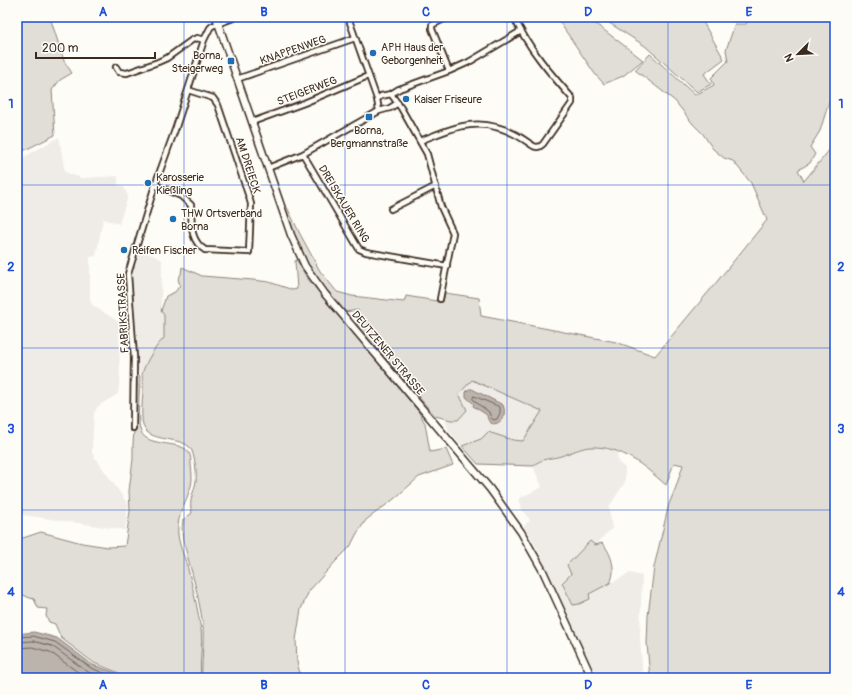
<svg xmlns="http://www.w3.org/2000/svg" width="852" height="695" viewBox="0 0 852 695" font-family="Pangolin,sans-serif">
	<rect width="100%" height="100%" fill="#fdfcf7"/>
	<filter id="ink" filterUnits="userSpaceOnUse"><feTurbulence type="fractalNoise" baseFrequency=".025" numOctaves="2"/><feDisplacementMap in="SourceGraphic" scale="8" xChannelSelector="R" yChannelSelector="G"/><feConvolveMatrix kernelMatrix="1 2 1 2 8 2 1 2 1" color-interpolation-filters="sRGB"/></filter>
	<g filter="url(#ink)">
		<!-- built -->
		<path fill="#efece7" d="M59 137 65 172 81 178 118 176V185L124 187 128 196 119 224 103 219 96 256 90 257V299L92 305 119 322 120 379 118 394 98 406 94 413 92 453 128 504 125 530 17 514V161Z
			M138 248 162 260 161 311 164 315V338L158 344 142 373 136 370 132 329 131 285 135 262 134 261Z
			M471 380 542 411 523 441 513 440 488 432 481 439 462 446 449 431 445 421 455 419 459 394Z
			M590 446 617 450 618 462 625 468V482L609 507 612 528 595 545 590 541 567 565 572 574 588 594 630 573 642 576 640 638 643 678H597L539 552 524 526 530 520 520 507 522 506 518 499 542 487 533 466 537 462 553 459Z"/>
		<!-- green -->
		<path fill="#e1ded7" stroke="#8e847a" d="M17 17H50L64 61 72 73 60 80 52 90 55 135 17 154Z
			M556 17H578L596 24 643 60 623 76 604 84 595 74Z
			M600 17H700L724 59 704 74 711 84 697 92 645 46Z
			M749 17H835V82L820 131 810 147 815 154 810 163 798 170 804 181 835 143V678H650L647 643 648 616 654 567 669 504 676 487 683 465 674 463 666 485C644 466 622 446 591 447 583 447 570 453 561 456 552 459 541 458 533 466L478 464 462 446 481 439 488 432 513 440 523 441 542 411 472 380 459 394 467 410 458 420H451L435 416 357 325 358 310 345 312C332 297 317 282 306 264 295 246 289 223 283 204L287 207 300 234 320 271 337 292 352 296 404 302 406 296 443 302 445 293 479 298 481 316 616 342 655 356 715 284 767 220 751 183 733 161 724 158 713 149 703 134 693 124 675 101 635 70 650 54 695 95 714 85 711 78 728 61 726 50 735 24H746Z
			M297 260 307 278 418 411 425 423 430 452 446 449 453 465 419 477 394 499 366 520 356 535 350 547 336 561 309 591 301 609 296 640 297 662 301 678H202C201 656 206 635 201 613 198 596 194 579 189 562 185 544 180 539 183 520L192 513C188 501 194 493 196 481 197 473 195 459 192 451 187 437 156 442 146 431 138 422 144 395 143 383 143 379 141 375 143 371 147 360 155 347 164 338V315L161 311 166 296 175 292 180 285 178 279 181 274 182 267 202 276 253 280 269 282 293 290 297 289 295 261Z
			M137 374 140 377C140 390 136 421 141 432 148 448 183 440 189 453 191 456 191 461 191 465 192 473 193 481 190 489 186 502 179 512 178 526 176 542 186 558 189 573 194 592 198 611 201 630 203 645 199 662 201 678H125L117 672 94 663 61 638 55 624 49 622 46 616 47 609 38 608 34 599C27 598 23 594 17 592V538H23L41 532 82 543 108 547 125 546 130 511 129 491 133 459V444L137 385 136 375Z
			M590 541 595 545 602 543C611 552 617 570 610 583L589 594 590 599 579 604 573 605 562 583 571 574 567 565Z"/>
		<!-- water -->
		<path fill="#bbb4ad" stroke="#887d74" d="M472 389 503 405C510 422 488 432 487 415L473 406 474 404 466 397V392L469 389Z
			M34 632 57 638 93 665 116 673 122 678H17V634Z"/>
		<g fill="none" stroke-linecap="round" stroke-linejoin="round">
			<!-- shore -->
			<path stroke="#6e6157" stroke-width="1" d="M474 396 500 407V413L497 419 494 420 491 418 489 412 478 404 473 399Z
				M17 637 33 636 55 642 91 668 116 678
				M17 642 33 641 52 646 88 672 103 678
				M17 648 32 647 50 652 86 678"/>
			<defs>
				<path id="street" d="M348 17 377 99
					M448 17 432 25V29L449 71
					M116 67 119 72 127 73 158 62 167 58 192 40 197 38 204 40
					M237 79 355 38
					M391 94 401 108 427 154 441 207 453 233 440 299
					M379 111 377 99 381 96 391 94 399 89 449 71 469 62 521 31
					M252 122 304 103 368 76
					M420 141C445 131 469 119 496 127 509 130 519 136 529 143 532 145 534 147 537 147 540 147 541 146 543 144L572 103V98C550 73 528 48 514 17
					M303 154 359 249 366 252 447 266
					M268 168 303 154 379 111 390 108 398 103
					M155 185 181 196 191 205C192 223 189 240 205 250L249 252 251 204 249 197 218 105 213 98 188 90
					M391 209 436 186
					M133 428 134 357 128 274 155 185 176 127 204 40 210 28 212 26 236 17"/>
				<path id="secondary" d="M216 17 291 235 305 266 325 294 490 489 521 532 543 571 592 678"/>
			</defs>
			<!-- street casing -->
			<use href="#street" stroke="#3b2a1e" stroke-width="8"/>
			<!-- secondary casing -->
			<use href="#secondary" stroke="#3b2a1e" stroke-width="9"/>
			<!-- street -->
			<use href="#street" stroke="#fdfcf7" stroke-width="4.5"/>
			<!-- secondary -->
			<use href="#secondary" stroke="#fdfcf7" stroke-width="6"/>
		</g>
	</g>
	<!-- grid -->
	<path fill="none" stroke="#1d4ed8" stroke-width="1" stroke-opacity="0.55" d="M184 17V678M345 17V678M507 17V678M668 17V678M17 185H835M17 348H835M17 510H835"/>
	<!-- markers -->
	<g fill="#1f6fb2" stroke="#fdfcf7" stroke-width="1.5">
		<circle cx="373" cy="53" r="4"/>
		<rect x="227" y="57" width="8" height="8" rx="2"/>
		<circle cx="406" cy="99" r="4"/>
		<rect x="365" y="113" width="8" height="8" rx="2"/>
		<circle cx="148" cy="183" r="4"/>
		<circle cx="173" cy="219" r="4"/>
		<circle cx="124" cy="250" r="4"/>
	</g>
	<g text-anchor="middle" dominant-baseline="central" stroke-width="3" stroke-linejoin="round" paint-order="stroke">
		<!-- poi labels -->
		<g font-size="11" fill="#3b2a1e" stroke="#fdfcf7" text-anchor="start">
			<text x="381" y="47">APH Haus der<tspan x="381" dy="13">Geborgenheit</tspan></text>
			<text x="223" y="55" text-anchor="end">Borna,<tspan x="223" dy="13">Steigerweg</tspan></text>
			<text x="414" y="99">Kaiser Friseure</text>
			<text x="369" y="130" text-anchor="middle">Borna,<tspan x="369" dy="13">Bergmannstraße</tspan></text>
			<text x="156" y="177">Karosserie<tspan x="156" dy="13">Kießling</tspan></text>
			<text x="181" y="213">THW Ortsverband<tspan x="181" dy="13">Borna</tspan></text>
			<text x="132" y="250">Reifen Fischer</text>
		</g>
		<!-- street labels -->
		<g font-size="11" fill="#3b2a1e" stroke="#fdfcf7">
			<text transform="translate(293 50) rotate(-19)">KNAPPENWEG</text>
			<text transform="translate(307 91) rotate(-21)">STEIGERWEG</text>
			<text transform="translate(248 165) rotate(72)">AM DREIECK</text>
			<text transform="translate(344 204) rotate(59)">DREISKAUER RING</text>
			<text transform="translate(123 313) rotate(-93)">FABRIKSTRASSE</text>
			<text transform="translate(388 353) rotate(50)">DEUTZENER STRASSE</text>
		</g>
	</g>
	<!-- margin -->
	<rect width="852" height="695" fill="none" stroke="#fdfcf7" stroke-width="44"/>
	<!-- north arrow -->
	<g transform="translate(798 54) rotate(246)" stroke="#fdfcf7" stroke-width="3" paint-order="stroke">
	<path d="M0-3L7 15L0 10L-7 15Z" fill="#3b2a1e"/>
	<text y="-6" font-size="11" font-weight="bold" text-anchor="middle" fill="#3b2a1e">N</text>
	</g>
	<!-- scale -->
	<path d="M36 52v6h119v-6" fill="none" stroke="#3b2a1e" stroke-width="2"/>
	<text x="42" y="52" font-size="12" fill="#3b2a1e" stroke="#fdfcf7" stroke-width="3" paint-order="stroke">200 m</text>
	<rect x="22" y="22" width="808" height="651" fill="none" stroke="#1d4ed8" stroke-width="1.5"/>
	<g font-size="13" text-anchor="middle" font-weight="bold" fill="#1d4ed8">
		<text x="103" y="16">A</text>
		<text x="264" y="16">B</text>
		<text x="426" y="16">C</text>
		<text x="588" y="16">D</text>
		<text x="749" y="16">E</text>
		<text x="11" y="108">1</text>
		<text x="841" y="108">1</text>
		<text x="11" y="271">2</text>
		<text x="841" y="271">2</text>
		<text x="11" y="433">3</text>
		<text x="841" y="433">3</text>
		<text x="11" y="596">4</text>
		<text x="841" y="596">4</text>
		<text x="103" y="689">A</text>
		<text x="264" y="689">B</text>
		<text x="426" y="689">C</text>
		<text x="588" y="689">D</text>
		<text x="749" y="689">E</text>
	</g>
</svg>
